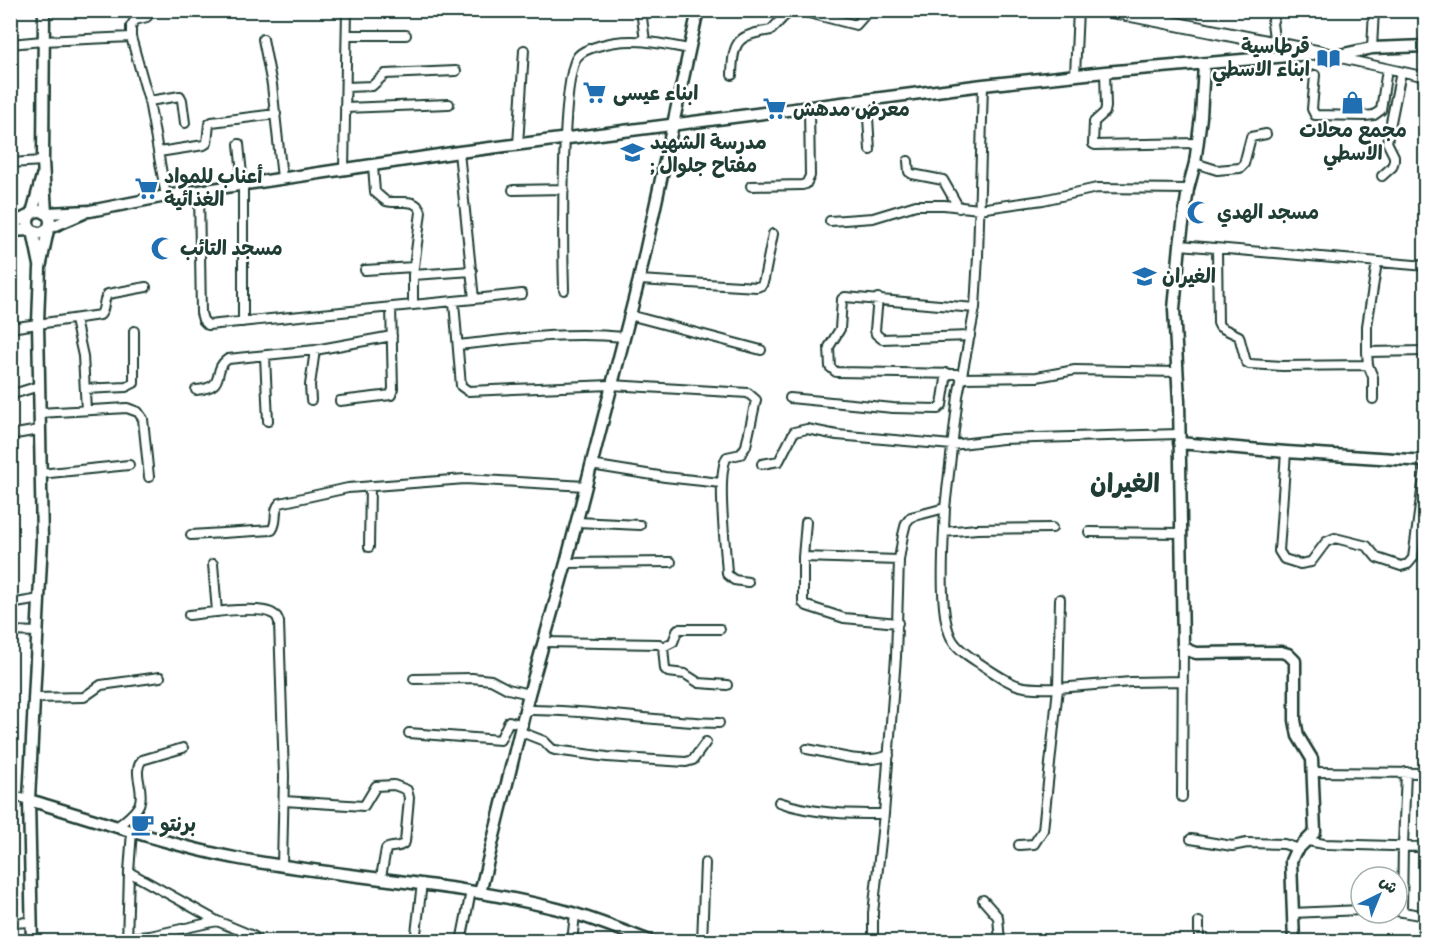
<svg xmlns="http://www.w3.org/2000/svg" width="1436" height="952" viewBox="0 0 1436 952" font-family="Itim,'Playpen Sans Arabic',sans-serif">
	<rect width="100%" height="100%" fill="#fff"/>
	<filter id="ink" filterUnits="userSpaceOnUse"><feTurbulence type="fractalNoise" baseFrequency=".0167" numOctaves="2"/><feDisplacementMap in="SourceGraphic" scale="12" xChannelSelector="R" yChannelSelector="G"/><feConvolveMatrix kernelMatrix="1 2 1 2 8 2 1 2 1" color-interpolation-filters="sRGB"/></filter>
	<g filter="url(#ink)">
		<g fill="none" stroke-linecap="round" stroke-linejoin="round">
			<defs>
				<path id="minor" d="M150 10 147 17 135 20 131 26V37L149 101 166 196
					M641 10 645 41
					M797 10 856 25 864 16 866 10
					M347 35H406
					M263 39 272 85 282 178
					M10 44 43 41 131 37
					M1275 45 1272 23 1277 10
					M1372 48 1374 10
					M1336 57 1426 77
					M1105 72 1106 107 1105 112 1094 122 1093 144 1095 145 1197 143
					M732 75C733 39 738 36 771 30 780 22 783 14 796 10
					M1075 75 1078 10
					M1315 75 1312 109 1315 115 1365 116 1374 115 1381 110 1387 69
					M346 87 372 86 385 74 456 71
					M149 101 180 96 182 100 185 123
					M867 101 870 150
					M345 108 449 104
					M239 144 243 185V322
					M518 145 524 50
					M159 152 204 145 207 143 209 124 212 122 276 114
					M459 152 474 299 522 294
					M908 161 909 172 912 174 943 180 959 208
					M10 163 43 161
					M1195 163 1217 170 1240 168 1244 164 1251 137 1266 134
					M373 166 375 192C379 195 382 199 386 201 398 205 416 196 421 212L413 275V305
					M344 170 347 10
					M1382 176 1392 167 1394 161V156L1387 142 1401 72
					M751 186 802 185 806 184 810 176 809 108
					M513 190 564 189
					M199 192 201 313 203 320 208 325 474 299
					M830 221 873 218 916 205H944L979 209 1043 200 1097 188 1188 189
					M1180 245 1426 266
					M1217 249 1218 323 1220 327 1239 336 1246 362 1249 364 1282 366 1368 365
					M1377 262 1367 326V352L1426 351
					M365 270 414 267
					M413 275 472 271
					M639 280 757 287 762 285 764 279 773 234
					M564 290C563 254 560 77 578 56 582 51 591 48 598 46 629 36 658 43 689 49
					M878 298 875 330 876 334 882 339 970 336
					M454 302 461 386 468 391 611 385 748 393 756 400 746 446 741 454 727 457C716 474 726 549 727 574L734 580 748 582
					M629 315 761 350
					M75 320 83 356 86 410
					M10 328 100 315C106 309 102 300 108 294L146 287
					M458 345C514 339 567 331 624 337
					M1367 352 1368 365 1373 377V399
					M265 356 268 421
					M962 374 836 372 830 367 829 347 840 329 842 299 845 297 975 308
					M961 378 1037 377 1075 370 1177 372
					M85 389 126 387 134 383V331
					M196 390C229 387 210 371 228 359L315 350 392 336
					M10 395 39 386
					M790 398 893 408 938 409 942 405 947 373
					M311 400 310 385 315 350
					M340 401 391 395 393 389 391 307
					M39 413 127 408 138 412 143 419 149 477
					M10 435 39 430
					M1286 452 1279 551 1284 559 1300 564 1311 562 1326 542 1335 538 1367 546 1377 558 1401 566 1408 564 1413 558 1426 461
					M762 464 779 461 794 432 807 429 837 435 952 445 1002 439 1179 434
					M591 465 665 477 721 483
					M40 474 129 465
					M945 508C944 539 937 617 953 641 960 652 975 660 985 667 1017 688 1019 689 1058 688L1060 599
					M577 522 640 525
					M806 522 803 557V603L807 606 844 618 898 623
					M944 532 977 529 1052 528
					M1089 532 1182 533
					M191 535 272 530C279 520 272 511 280 503L348 488 465 479 585 486
					M369 547 370 486
					M803 557 899 560
					M566 563 671 562
					M213 564 217 612
					M10 604 40 599
					M189 615C206 613 260 605 273 614 277 616 277 617 279 622L284 776 282 866
					M10 631 38 632
					M544 642 659 644 663 647 665 669 668 672 685 674 699 683 727 685
					M663 647 673 642 678 629H720
					M414 679 472 678 491 680 508 689 529 694
					M34 698 84 697 101 685 160 677
					M526 710C591 709 654 722 719 723
					M521 732 544 741 552 749 555 750 607 757 686 762 693 760 706 742
					M409 733 500 740 509 721 523 725
					M807 749C833 753 863 766 889 755
					M1312 772 1426 773
					M10 795 29 800
					M1182 797 1183 646
					M284 801 364 806 376 786 394 785 407 790 409 798 405 842C400 849 392 845 386 849L381 877
					M779 802C813 814 848 814 884 814
					M118 826C125 820 138 811 140 802 144 787 132 772 142 760L183 748
					M1191 839 1232 846 1247 843 1284 844 1299 849
					M1308 841 1324 844 1426 847
					M1019 845 1034 844 1043 830 1058 688 1131 682 1183 681
					M129 872 217 921 253 936 256 938 255 942
					M983 900 998 917 1000 942
					M1397 911 1426 916
					M1402 911 1403 845 1406 772
					M1292 913 1361 910
					M10 923 32 922
					M127 938 150 936 217 921
					M127 942 129 872 132 831
					M415 942 422 883
					M461 942 471 891
					M572 942 575 914
					M702 942 705 863
					M873 942V913L884 814 896 657 899 560 903 535 906 523 911 517 945 508 958 396 975 308 978 256 983 85
					M1199 942V922"/>
				<path id="tertiary" d="M44 10 43 161 46 213
					M1204 64 1201 117 1195 163 1188 189 1180 245 1174 309 1179 401 1183 646 1190 651 1196 653 1281 652 1288 654 1295 661V720L1298 736 1312 759 1315 832 1295 852 1291 861 1294 942
					M32 213 42 176
					M33 231 40 265
					M1179 443 1286 452 1426 461
					M29 800C97 820 165 844 235 858 342 878 452 882 558 909 590 917 621 930 652 942
					M480 893 529 694 566 563 639 280 698 10
					M32 942 29 800 42 540 38 323 40 268 48 230"/>
				<path id="secondary" d="M28 222a11 11 0 1 1 22 0a11 11 0 1 1-22 0Z
					M47 213 90 211 166 196 459 152 983 85 1105 72 1322 53 1335 56 1372 48 1426 46
					M10 225 30 215
					M49 228 84 213
					M10 231 31 230"/>
				<path id="primary" d="M1106 10 1322 53"/>
			</defs>
			<!-- minor casing -->
			<use href="#minor" stroke="#1f3d34" stroke-width="12"/>
			<!-- tertiary casing -->
			<use href="#tertiary" stroke="#1f3d34" stroke-width="15"/>
			<!-- secondary casing -->
			<use href="#secondary" stroke="#1f3d34" stroke-width="15"/>
			<!-- primary casing -->
			<use href="#primary" stroke="#1f3d34" stroke-width="16"/>
			<!-- minor -->
			<use href="#minor" stroke="#fff" stroke-width="8"/>
			<!-- tertiary -->
			<use href="#tertiary" stroke="#fff" stroke-width="10"/>
			<!-- secondary -->
			<use href="#secondary" stroke="#fff" stroke-width="10"/>
			<!-- primary -->
			<use href="#primary" stroke="#fff" stroke-width="12"/>
		</g>
	</g>
	<!-- icons -->
	<defs>
		<symbol id="library-bare" viewBox="-9 -9 18 18"><path d="M-6-4Q-3-5.5-.7-3.5V5Q-3 3-6 4ZM6-4Q3-5.5 .7-3.5V5Q3 3 6 4Z" fill="#1f6fb2" stroke="#fff" stroke-width="2.5" paint-order="stroke"/></symbol>
		<symbol id="supermarket-bare" viewBox="-9 -9 18 18"><path d="M-6-5.5h2.5l.6 2H6L4.5 2H-2.5L-4.4-4H-6ZM-1.5 3.2a1.3 1.3 0 1 0 .1 0ZM3 3.2a1.3 1.3 0 1 0 .1 0Z" fill="#1f6fb2" stroke="#fff" stroke-width="2.5" paint-order="stroke"/></symbol>
		<symbol id="shop-bare" viewBox="-9 -9 18 18"><path d="M-5-2.5h2.3a2.7 3.5 0 0 1 5.4 0H5L5.5 6h-11ZM-1.5-2.5h3a1.5 2.3 0 0 0-3 0Z" fill="#1f6fb2" stroke="#fff" stroke-width="2.5" paint-order="stroke"/></symbol>
		<symbol id="school-bare" viewBox="-9 -9 18 18"><path d="M0-5L7-2L0 1L-7-2ZM-4 1L0 2.5L4 1V4Q0 6-4 4Z" fill="#1f6fb2" stroke="#fff" stroke-width="2.5" paint-order="stroke"/></symbol>
		<symbol id="mosque-bare" viewBox="-9 -9 18 18"><path d="M3.5-4.9A6 6 0 1 0 3.5 4.9A5 5 0 1 1 3.5-4.9Z" fill="#1f6fb2" stroke="#fff" stroke-width="2.5" paint-order="stroke"/></symbol>
		<symbol id="cafe-bare" viewBox="-9 -9 18 18"><path d="M-5.5-4.5H6V0H3Q3 3.5 0 3.5H-2.5Q-5.5 3.5-5.5 0ZM3-3.2v2h1.7v-2ZM-6 4.5H4V6H-6Z" fill="#1f6fb2" stroke="#fff" stroke-width="2.5" paint-order="stroke"/></symbol>
	</defs>
	<g fill-rule="evenodd">
		<use href="#library-bare" x="1312" y="42" width="33" height="33"/>
		<use href="#supermarket-bare" x="578" y="76" width="33" height="33"/>
		<use href="#shop-bare" x="1336" y="86" width="33" height="33"/>
		<use href="#supermarket-bare" x="758" y="92" width="33" height="33"/>
		<use href="#school-bare" x="616" y="136" width="33" height="33"/>
		<use href="#supermarket-bare" x="130" y="172" width="33" height="33"/>
		<use href="#mosque-bare" x="1182" y="196" width="33" height="33"/>
		<use href="#mosque-bare" x="146" y="232" width="33" height="33"/>
		<use href="#school-bare" x="1128" y="260" width="33" height="33"/>
		<use href="#cafe-bare" x="126" y="808" width="33" height="33"/>
	</g>
	<g text-anchor="middle" dominant-baseline="central" stroke-width="5" stroke-linejoin="round" paint-order="stroke">
		<!-- poi labels -->
		<g font-size="20" font-weight="bold" fill="#1f3d34" stroke="#fff" text-anchor="start">
			<text x="1310" y="46" text-anchor="end">قرطاسية<tspan x="1310" dy="23">ابناء الاسطي</tspan></text>
			<text x="613" y="93">ابناء عيسى</text>
			<text x="793" y="109">معرض مدهش</text>
			<text x="1353" y="130" text-anchor="middle">مجمع محلات<tspan x="1353" dy="23">الاسطي</tspan></text>
			<text x="650" y="142">مدرسة الشهيد<tspan x="650" dy="23">; مفتاح جلوال</tspan></text>
			<text x="164" y="176">أعناب للمواد<tspan x="164" dy="23">الغذائية</tspan></text>
			<text x="1217" y="212">مسجد الهدي</text>
			<text x="180" y="248">مسجد التائب</text>
			<text x="1162" y="276">الغيران</text>
			<text x="160" y="824">برنتو</text>
		</g>
		<!-- district labels -->
		<g font-size="26" font-weight="bold" fill="#1f3d34" stroke="#fff">
			<text x="1125" y="483">الغيران</text>
		</g>
	</g>
	<!-- margin -->
	<rect width="1436" height="952" fill="none" stroke="#fff" stroke-width="36"/>
	<rect x="18" y="18" width="1400" height="916" fill="none" stroke="#1f3d34" stroke-width="2" filter="url(#ink)"/>
	<!-- north arrow -->
	<g transform="translate(1379 895) rotate(43)"><circle r="28" fill="#ffffff" stroke="#a5b1ae" stroke-width="1.5"/>
	<path d="M0-4.5L10 22L0 15L-10 22Z" fill="#1f6fb2"/>
	<text y="-9" font-size="16" font-weight="bold" text-anchor="middle" fill="#1f3d34">ش</text>
	</g>
</svg>
